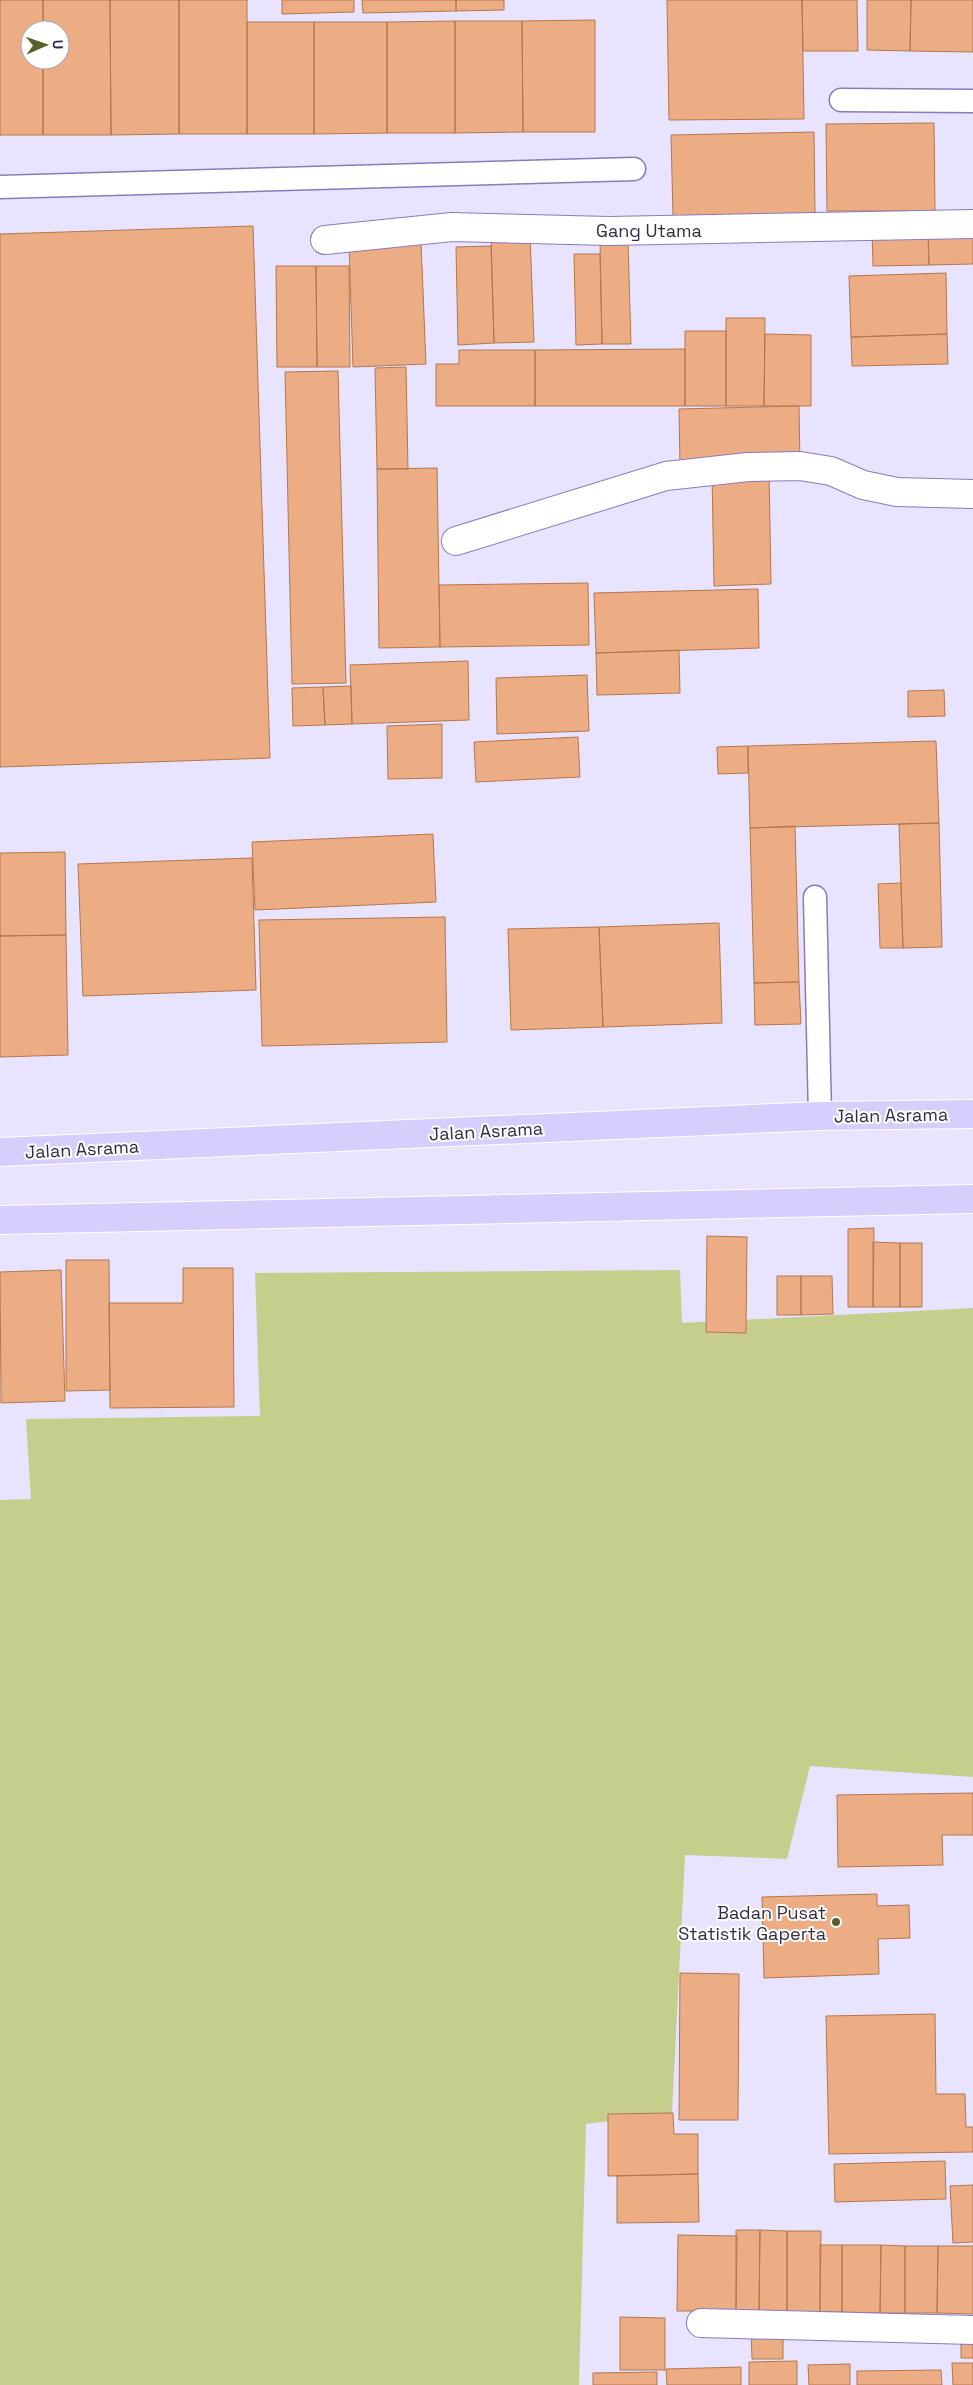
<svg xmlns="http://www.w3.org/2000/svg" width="973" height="2385" viewBox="0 0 973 2385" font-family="'Space Grotesk',sans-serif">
	<rect width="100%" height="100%" fill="#e8e3ff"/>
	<!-- green -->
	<path fill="#c6ce8c" d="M680 1270 682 1323 973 1308V1777L810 1766 787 1859 685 1855 672 2113 586 2124 579 2385H0V1500L31 1499 26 1419 260 1416 255 1273Z"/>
	<!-- building -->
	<path fill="#ecad84" stroke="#b4774e" d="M0 0H43V30H30V60H43V135H0Z
		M43 0H110L111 135H43V60H60V30H43Z
		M110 0H179V134L111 135Z
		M179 0H247V134H179Z
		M282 0H354V12L282 14Z
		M362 0H456V11L363 13Z
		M456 0H504V10L456 11Z
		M667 0H802L804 119 669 120Z
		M802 0H857L858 51H803Z
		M867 0H911L910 51 867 50Z
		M911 0H973V52L910 51Z
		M595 20V132H523L522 21Z
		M455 21H522L523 132 455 133Z
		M455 21V133H387V22Z
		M247 22H314V134H247Z
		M314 22H387V133L314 134Z
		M934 123 935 211H827L826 124Z
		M814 132 815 213 673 216 671 135Z
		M253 226 270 758 0 767V234Z
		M973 230V264L929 265 928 231Z
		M872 231H928L929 265 873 266Z
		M530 233 534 342 494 343 491 234Z
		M628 241 631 344H602L600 242Z
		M421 242 426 364 353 367 349 244Z
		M491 246 494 343 458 345 456 247Z
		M574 254H600L602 344 576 345Z
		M276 266H316L317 367H277Z
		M316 266H349L350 367H317Z
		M946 273 947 334 851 337 849 276Z
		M726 318H765L764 406H726Z
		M685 331H726V406H685Z
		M765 334 811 335V406H764Z
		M947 334 948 364 852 366 851 337Z
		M685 349V406H535V350Z
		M459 350H535V406H436V364H459Z
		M406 367 408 469H377L375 368Z
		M338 371 346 683 292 684 285 372Z
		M799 406 800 464 680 467 679 409Z
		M437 468 440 647 379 648 377 469Z
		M769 471 771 584 714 586 712 472Z
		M588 583 589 645 440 647 439 585Z
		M758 589 759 648 596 653 594 593Z
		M679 650 680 693 597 695 596 653Z
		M468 661 469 720 352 724 350 665Z
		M587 675 589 731 497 734 496 678Z
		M351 686 352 724 325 725 323 687Z
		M323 687 325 725 293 726 292 688Z
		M944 690 945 716 908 717V691Z
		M442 724V778L388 779 387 726Z
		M578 737 580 777 476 782 474 742Z
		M936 741 939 823 750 828 748 746Z
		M748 746V773L718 774 717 747Z
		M939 823 942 947 903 948 899 824Z
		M795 826 799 982 754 983 750 828Z
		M433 834 436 902 255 910 252 842Z
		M65 852 66 935 0 936V853Z
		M252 858 256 990 83 996 78 864Z
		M901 883 903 948H880L878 884Z
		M445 917 447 1042 262 1046 259 920Z
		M719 923 722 1023 603 1027 599 927Z
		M599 927 603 1027 511 1030 508 929Z
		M66 935 68 1055 0 1057V936Z
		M799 982 801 1024 755 1025 754 983Z
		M874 1228 873 1307H848V1229Z
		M707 1236 747 1237 746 1333 706 1332Z
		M873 1242 900 1243V1307H873Z
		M900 1243H922V1307H900Z
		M66 1260H109L110 1390 66 1391Z
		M183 1268H233L234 1407 110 1408 109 1303H183Z
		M61 1270 65 1401 1 1403 0 1272Z
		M777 1276H801V1315H777Z
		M801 1276H832L833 1314 801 1315Z
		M973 1793V1835H942L943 1865 838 1867 837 1795Z
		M877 1894V1906L909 1905 910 1938 878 1939 879 1974 764 1978 762 1897Z
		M680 1973 739 1974 738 2120H679Z
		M935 2014 936 2094H965L966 2127H973V2152L829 2154 826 2016Z
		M673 2113 674 2134H698V2174L608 2176V2114Z
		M945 2161 946 2199 835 2202 834 2164Z
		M698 2174 699 2222 617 2223V2176Z
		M973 2185V2242L953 2243 950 2186Z
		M736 2230H760L759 2312 736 2311Z
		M760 2230 787 2231V2312H759Z
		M787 2231H821L820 2312H787Z
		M678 2235 737 2236 736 2311H677Z
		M820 2245H842V2312H820Z
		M842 2245H881L880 2313 842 2312Z
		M881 2245 905 2246V2313H880Z
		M905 2246H938L937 2313H905Z
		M938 2246H973V2314L937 2313Z
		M620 2317 665 2318V2370H620Z
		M783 2330V2359H752L751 2331Z
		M961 2333H973V2358H961Z
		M797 2361V2385H749V2362Z
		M952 2363H973V2385H953Z
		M850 2364V2385H809L808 2365Z
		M741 2367V2385H667L666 2369Z
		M941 2370 942 2385H857V2371Z
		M657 2372V2385H593V2373Z"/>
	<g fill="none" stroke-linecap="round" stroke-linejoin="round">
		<defs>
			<path id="lane" d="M841 100 973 101
				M0 187 634 169
				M815 897 820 1116"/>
			<path id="street" d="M325 240 452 227 609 231 973 224
				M456 541 666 476 748 467 800 466 831 471 863 485 897 492 973 494
				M701 2323 973 2330"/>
			<path id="highway" d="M0 1152 820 1116 973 1114
				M0 1220 973 1199"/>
		</defs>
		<!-- lane casing -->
		<use href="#lane" stroke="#8a7bba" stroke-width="25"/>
		<!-- street casing -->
		<use href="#street" stroke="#8a7bba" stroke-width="30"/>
		<!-- highway casing -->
		<use href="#highway" stroke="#fff" stroke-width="30"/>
		<!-- lane -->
		<use href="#lane" stroke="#fff" stroke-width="22"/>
		<!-- street -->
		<use href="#street" stroke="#fff" stroke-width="28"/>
		<!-- highway -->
		<use href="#highway" stroke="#d7cefd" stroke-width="28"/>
	</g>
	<!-- markers -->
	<circle fill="#595f2d" stroke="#fff" stroke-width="2" cx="836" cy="1922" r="5"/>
	<g text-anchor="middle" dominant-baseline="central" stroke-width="4" stroke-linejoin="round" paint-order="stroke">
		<!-- street labels -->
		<g font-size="18" fill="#312b46" stroke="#fff">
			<text x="649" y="230">Gang Utama</text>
			<text transform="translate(891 1115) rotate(-1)">Jalan Asrama</text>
			<text transform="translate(486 1131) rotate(-3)">Jalan Asrama</text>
			<text transform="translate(82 1149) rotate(-3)">Jalan Asrama</text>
		</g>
		<!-- poi labels -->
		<g font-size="18" fill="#312b46" stroke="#fff" text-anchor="end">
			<text x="826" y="1912">Badan Pusat<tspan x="826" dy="21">Statistik Gaperta</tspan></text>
		</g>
	</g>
	<!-- north arrow -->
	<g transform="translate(45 45) rotate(88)"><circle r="24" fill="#ffffff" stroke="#adaab5"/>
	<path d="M0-4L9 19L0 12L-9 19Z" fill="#595f2d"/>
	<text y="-8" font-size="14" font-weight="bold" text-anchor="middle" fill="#312b46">U</text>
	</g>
</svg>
